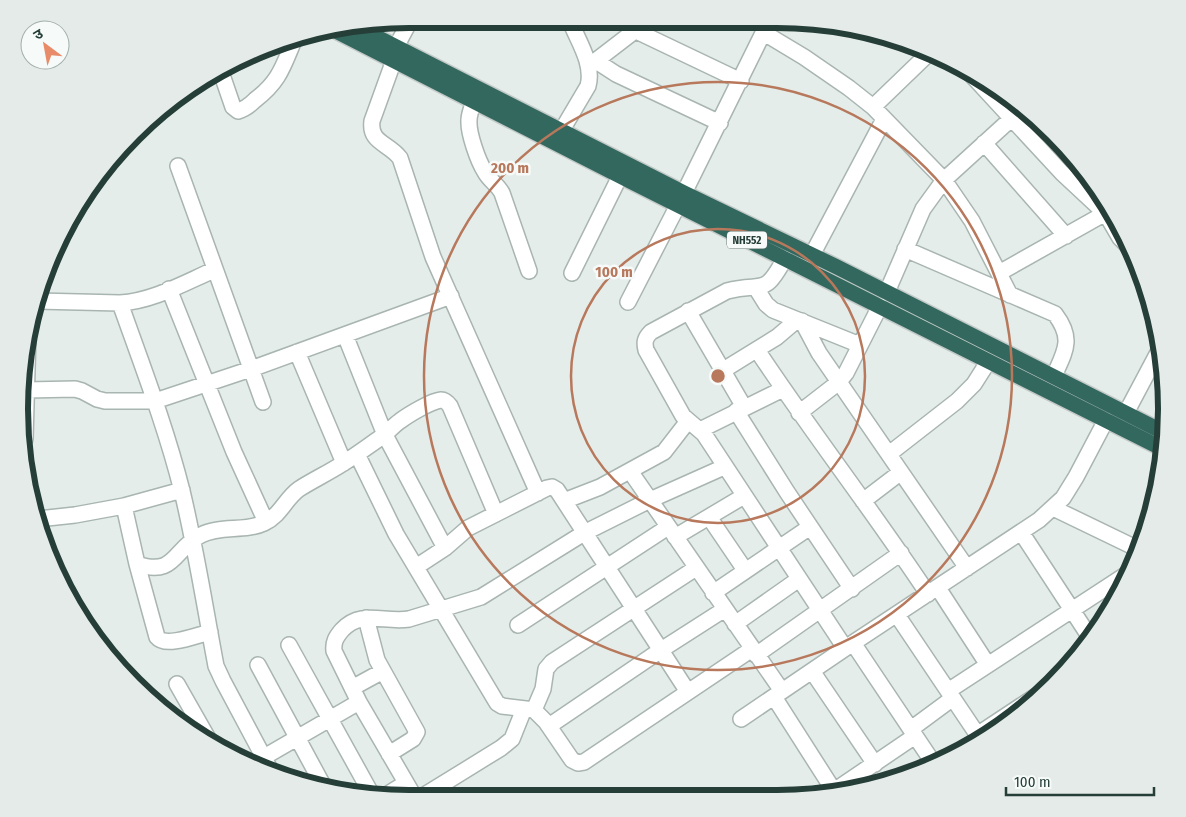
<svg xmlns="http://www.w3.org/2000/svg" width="1186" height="817" viewBox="0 0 1186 817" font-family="'Fira Sans Condensed','Noto Sans Devanagari',sans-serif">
	<rect width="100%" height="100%" fill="#e5edea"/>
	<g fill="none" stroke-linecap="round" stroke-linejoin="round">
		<defs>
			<path id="minor" d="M634 30 741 81
				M764 33 804 57 849 88 873 107 944 180 972 221 1010 295
				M396 47 411 19
				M394 60 372 121C369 143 389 143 400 158L433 257 538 493
				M596 61 616 74 720 123
				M589 66 645 23
				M966 69 1062 173 1106 214 1120 238 1132 250
				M221 72 233 107 238 111C245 109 250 105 255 100 280 81 283 66 295 38
				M474 101C472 107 469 114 469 120 468 133 478 161 485 172 489 180 498 185 502 193L529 271
				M873 107 928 54
				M562 130 588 86C594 64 578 41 570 21
				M984 143 1066 236
				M178 166 263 402
				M684 193 767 25
				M905 249 1055 314C1074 339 1065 351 1054 376
				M812 255 884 119
				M785 258C763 299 763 281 727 291L651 332C645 338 644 342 646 350L683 416 704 434 845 648
				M572 273 620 176
				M999 273 1111 210
				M756 288 766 304 773 310 860 345
				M169 289 234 452 266 522
				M887 292 923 209 944 180 1022 109
				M37 301 120 303C153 301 184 283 214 270
				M628 302 678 205
				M120 303C142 365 166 427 182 491 196 549 205 608 216 666L223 681 272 773
				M688 311 744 407
				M802 321 819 353 967 568
				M345 335 385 435 445 548
				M757 350C812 433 873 511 928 594
				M297 352 344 463
				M722 371 777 337 797 320
				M26 390 75 389 82 391 97 399 105 401H155L251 369 451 296
				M736 411 787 492 852 589
				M799 413 839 382 846 373 880 306
				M1126 413 1161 347
				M700 430 783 389
				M25 439 28 335
				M357 454 396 534 497 703 502 706 534 710 546 722 572 760 578 763 584 762 752 649
				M889 454 957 401 974 384 988 362
				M630 471 782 691
				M564 501 600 487 664 452 688 421
				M863 501 901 472
				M124 506 137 564 157 637C166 648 197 635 210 632
				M1053 508 1140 550
				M709 517 745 570
				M38 519 75 515 124 506 182 490
				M1021 532 1091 639
				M675 537 744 496
				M137 564C176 577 173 549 201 535 220 525 245 532 264 523 281 515 285 499 299 489 313 480 328 473 342 464 355 456 367 447 380 438 387 433 393 426 400 421 408 415 431 401 441 400 445 400 447 402 450 406L496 514
				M416 567 445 548 468 528 547 488 552 487 557 490 688 692
				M938 588 988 665
				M713 593 810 527
				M897 615 979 737
				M366 618 377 660 417 732 413 739 389 754
				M735 624 799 579
				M518 625 668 527
				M853 643 934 764
				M289 645 372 795
				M756 655 901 553
				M258 665 325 789
				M812 671 875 764
				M177 684 210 742
				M352 688 383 671
				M948 691 1130 572
				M774 697 834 791
				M534 710 543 689 546 669 552 662 696 568
				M741 719 853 643 1039 520 1063 498 1076 477 1106 420
				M549 726 661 650 725 609
				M911 729 953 698
				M977 735 1036 696
				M252 764 359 702
				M834 791 915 736
				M385 796 406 783
				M415 798 359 702 334 651C333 642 336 637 342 630 361 609 384 623 409 619L481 597 584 533 650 500 724 467
				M420 798 501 748 512 739 524 709"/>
			<path id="highway" d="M355 26 684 193 837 267 1165 433
				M332 29 630 181 1163 449"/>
		</defs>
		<!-- minor casing -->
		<use href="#minor" stroke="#a8b5b1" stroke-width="18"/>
		<!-- highway casing -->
		<use href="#highway" stroke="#c2c9c7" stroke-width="18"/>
		<!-- minor -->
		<use href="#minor" stroke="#fff" stroke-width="15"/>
		<!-- highway -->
		<use href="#highway" stroke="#33685f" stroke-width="15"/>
	</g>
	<!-- distance rings -->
	<g fill="none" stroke="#b7785c" stroke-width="2.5">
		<circle cx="718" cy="376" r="147"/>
		<circle cx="718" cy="376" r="294"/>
	</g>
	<g text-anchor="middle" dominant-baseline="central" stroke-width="5" stroke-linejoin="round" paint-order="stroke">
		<!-- shield labels -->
		<rect fill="#f6faf8" stroke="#647672" stroke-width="1" x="727" y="231.5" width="40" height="17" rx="4"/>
		<g font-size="11" font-weight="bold" fill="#253e38">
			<text x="747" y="240">NH552</text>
		</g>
	</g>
	<!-- crop -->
	<path d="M0 0H1186V817H0ZM409 28H777A381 381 0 0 1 1158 409V409A381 381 0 0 1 777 790H409A381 381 0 0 1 28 409V409A381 381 0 0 1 409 28Z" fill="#e5ebe9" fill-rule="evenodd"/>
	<path fill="none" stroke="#253e38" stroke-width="6" d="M409 28H777A381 381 0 0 1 1158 409V409A381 381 0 0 1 777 790H409A381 381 0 0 1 28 409V409A381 381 0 0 1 409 28Z"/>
	<circle cx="718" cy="376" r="8" fill="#b7785c" stroke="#f6faf8" stroke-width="2.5"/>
	<g font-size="15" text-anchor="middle" font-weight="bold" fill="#b7785c" stroke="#f6faf8" stroke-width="5" stroke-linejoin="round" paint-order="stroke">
		<text x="510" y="173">200 m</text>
		<text x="614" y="277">100 m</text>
	</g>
	<!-- north arrow -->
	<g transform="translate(45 45) rotate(328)"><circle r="24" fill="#f6faf8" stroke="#a2afab"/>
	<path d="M0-4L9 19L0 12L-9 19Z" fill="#e88b68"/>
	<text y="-8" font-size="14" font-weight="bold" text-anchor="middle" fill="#253e38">उ</text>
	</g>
	<!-- scale -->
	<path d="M1006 787v8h148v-8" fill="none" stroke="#253e38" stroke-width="2.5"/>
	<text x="1014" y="787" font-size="15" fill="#253e38" stroke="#f6faf8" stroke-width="4" paint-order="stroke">100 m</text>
</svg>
